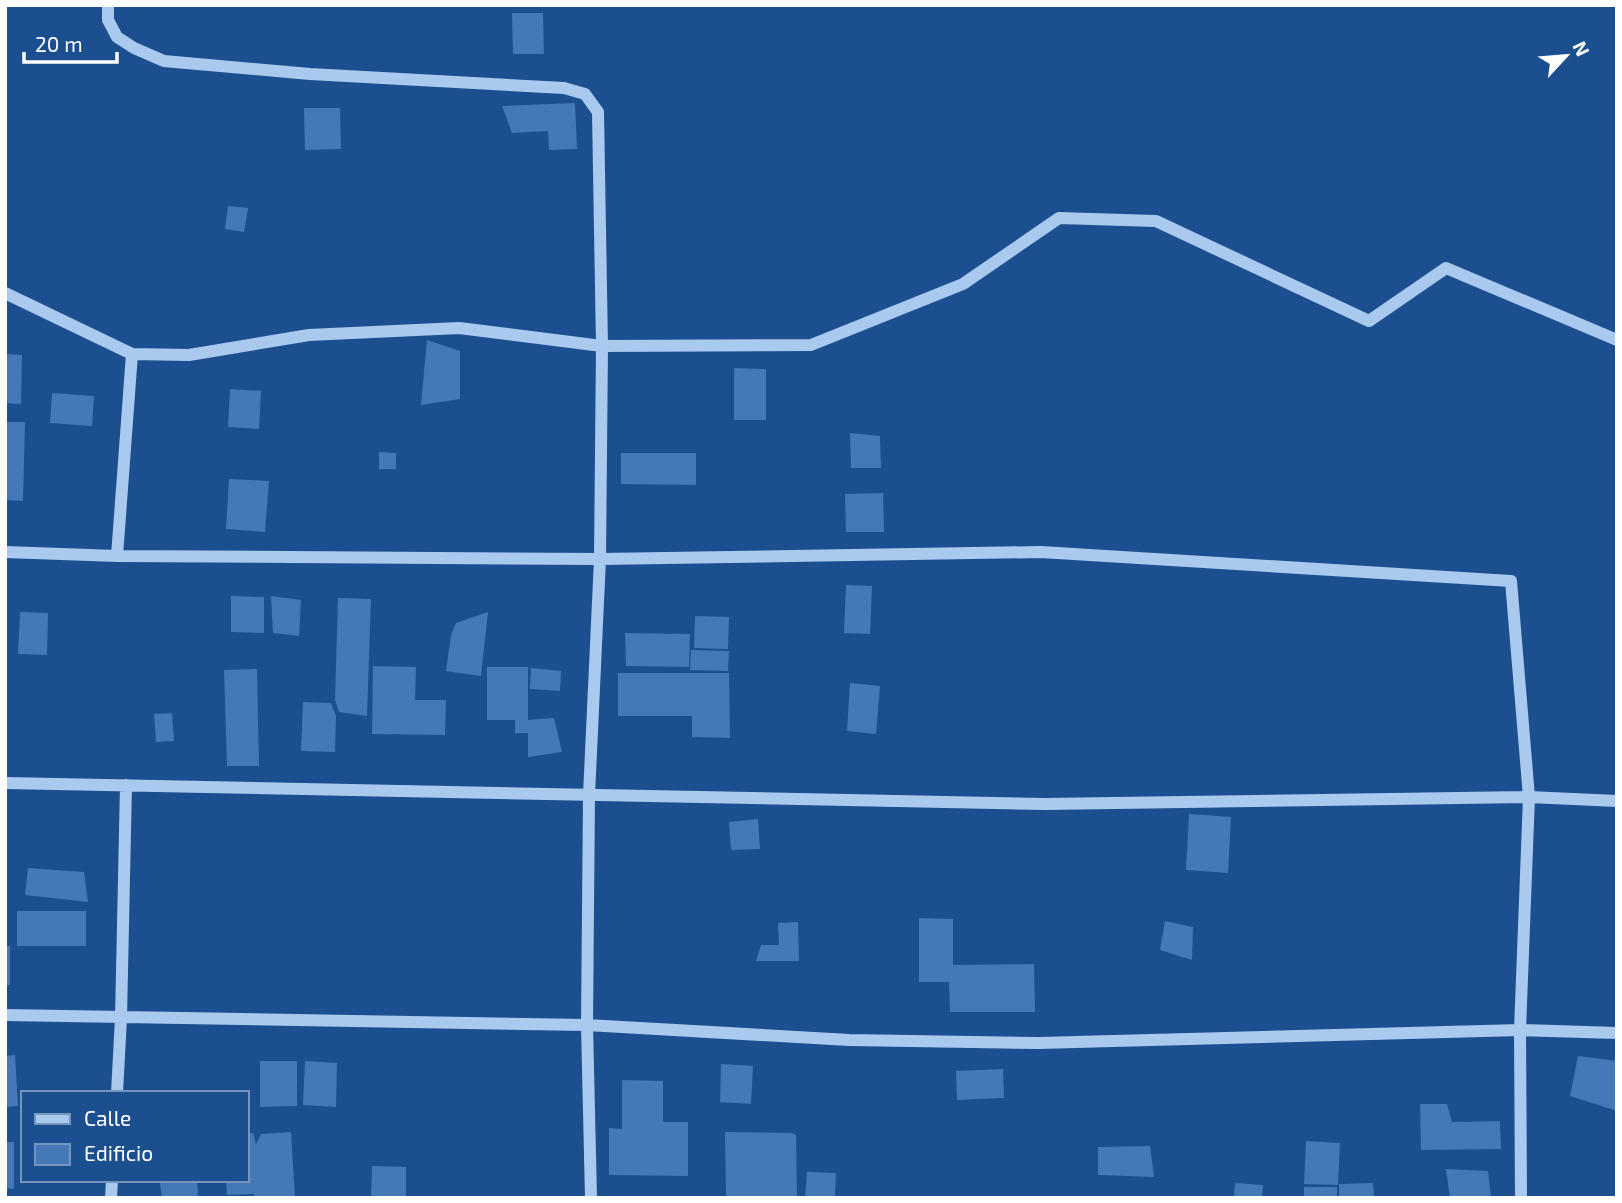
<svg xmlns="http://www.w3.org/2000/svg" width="1622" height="1203" viewBox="0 0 1622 1203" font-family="'Exo 2',sans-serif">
	<rect width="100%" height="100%" fill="#1b4f8f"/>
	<!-- building -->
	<path fill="#4478b7" d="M512 13H543L544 54H513Z
		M575 103 577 149 549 150 548 131 512 133 502 106Z
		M304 108H340L341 149 305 150Z
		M228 206 248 208 244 232 225 229Z
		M427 340 460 351V399L421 405Z
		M5 354 22 355 21 404 5 403Z
		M734 368 766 369V420H734Z
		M230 389 261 391 259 429 228 427Z
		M52 393 94 396 92 426 50 423Z
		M5 422H25L23 501 5 500Z
		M850 433 880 436 881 468H851Z
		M379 452 396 453V469H379Z
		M621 453H696V485L621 484Z
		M229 479 269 481 265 532 226 529Z
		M883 493 884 532H846L845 494Z
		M846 585 872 586 870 634 844 633Z
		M231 596 264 597V633L231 632Z
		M271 596 301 600 299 636 273 633Z
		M338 598 371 599 367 716 339 712 335 700Z
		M20 612 48 613 47 655 18 654Z
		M488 612 481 676 446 671 451 635 456 623Z
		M695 616 729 617 728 649 694 648Z
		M625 633 690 634 689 667 626 666Z
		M691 650 729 651 728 671 690 670Z
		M373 666 416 667 415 700H446L445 735 372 734Z
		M487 667H528V720L554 718 562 752 528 757V733H515V720H487Z
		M531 668 561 671 560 691 530 689Z
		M257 669 259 766H227L224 670Z
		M618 673H729L730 738 692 737V716H618Z
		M850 683 880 686 876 734 847 731Z
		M303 702 331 703 336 716 335 752 301 751Z
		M172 713 174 741 156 742 154 714Z
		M1189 814 1231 817 1228 873 1186 870Z
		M758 819 760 849 731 850 729 822Z
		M28 868 84 872 88 902 25 895Z
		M17 911H86V946H17Z
		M919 918 953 919V965L1034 964 1035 1012H950L949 982H919Z
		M1165 921 1193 927 1192 960 1160 950Z
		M798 922 799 961H756L761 945H779L778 923Z
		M5 946H10V985H5Z
		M15 1055 18 1106 5 1107V1056Z
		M1578 1056 1617 1061V1111L1570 1096Z
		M260 1061H297V1106L260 1107Z
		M305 1061 337 1063 336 1107 303 1105Z
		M721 1064 753 1066 751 1104 720 1102Z
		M1003 1069 1004 1098 957 1100 956 1071Z
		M622 1080 663 1081V1122H688V1176L609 1175V1128L622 1129Z
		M1420 1104H1447L1452 1122 1500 1121 1501 1149 1421 1150Z
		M291 1132 295 1198H254V1194L227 1195 226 1180H247V1133H253L256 1144 261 1134Z
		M725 1132 792 1133 796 1135 797 1198H726Z
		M1306 1141 1340 1143 1338 1185 1304 1184Z
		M5 1142H14V1189L5 1188Z
		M1150 1146 1154 1177 1098 1175V1147Z
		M372 1166 406 1167V1198H371Z
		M1446 1169 1488 1171 1491 1197 1450 1198Z
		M807 1172 836 1173 835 1198H805Z
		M185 1180H197L198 1198H162L160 1183Z
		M1235 1183 1263 1185 1262 1198H1234Z
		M1373 1183 1374 1198H1339V1184Z
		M1304 1187H1337V1198H1304Z"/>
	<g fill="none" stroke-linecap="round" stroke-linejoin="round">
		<!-- minor -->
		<path stroke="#a9c9ee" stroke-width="12" d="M108 5V20L117 37 134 48 164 61 310 74 564 88 585 94 598 112 602 346 600 559 589 795 587 1025 591 1198
			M5 293 132 354 189 355 309 335 459 328 602 346 811 345 963 284 1059 218 1156 221 1369 321 1446 268 1617 340
			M5 552 117 556 600 559 1041 552 1511 581 1529 797 1520 1030 1521 1198
			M117 556 132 354
			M5 783 1045 804 1529 797 1617 801
			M5 1015 587 1025 849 1040 1039 1043 1520 1030 1617 1033
			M117 1093 121 1018 126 785
			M111 1198 112 1180"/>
	</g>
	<!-- border -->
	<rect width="1622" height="1203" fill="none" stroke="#ffffff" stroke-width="14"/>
	<!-- legend -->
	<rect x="21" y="1091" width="228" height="91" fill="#1b4f8f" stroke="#7695bc" stroke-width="2"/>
	<rect x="35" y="1114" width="35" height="10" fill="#a9c9ee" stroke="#7695bc" stroke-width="2"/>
	<text x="84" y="1126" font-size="21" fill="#ffffff">Calle</text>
	<rect x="35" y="1144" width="35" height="21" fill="#4478b7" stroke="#7695bc" stroke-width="2"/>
	<text x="84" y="1161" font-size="21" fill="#ffffff">Edificio</text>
	<!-- north arrow -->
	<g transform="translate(1566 56) rotate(64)" stroke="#1b4f8f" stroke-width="5" paint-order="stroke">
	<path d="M0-5L12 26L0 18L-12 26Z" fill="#ffffff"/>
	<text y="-10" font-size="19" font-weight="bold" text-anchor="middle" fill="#ffffff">N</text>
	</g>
	<!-- scale -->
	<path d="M24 52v10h93v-10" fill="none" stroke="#ffffff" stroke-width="3.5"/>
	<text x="35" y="52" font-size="21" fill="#ffffff" stroke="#1b4f8f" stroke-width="5" paint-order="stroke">20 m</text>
</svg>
